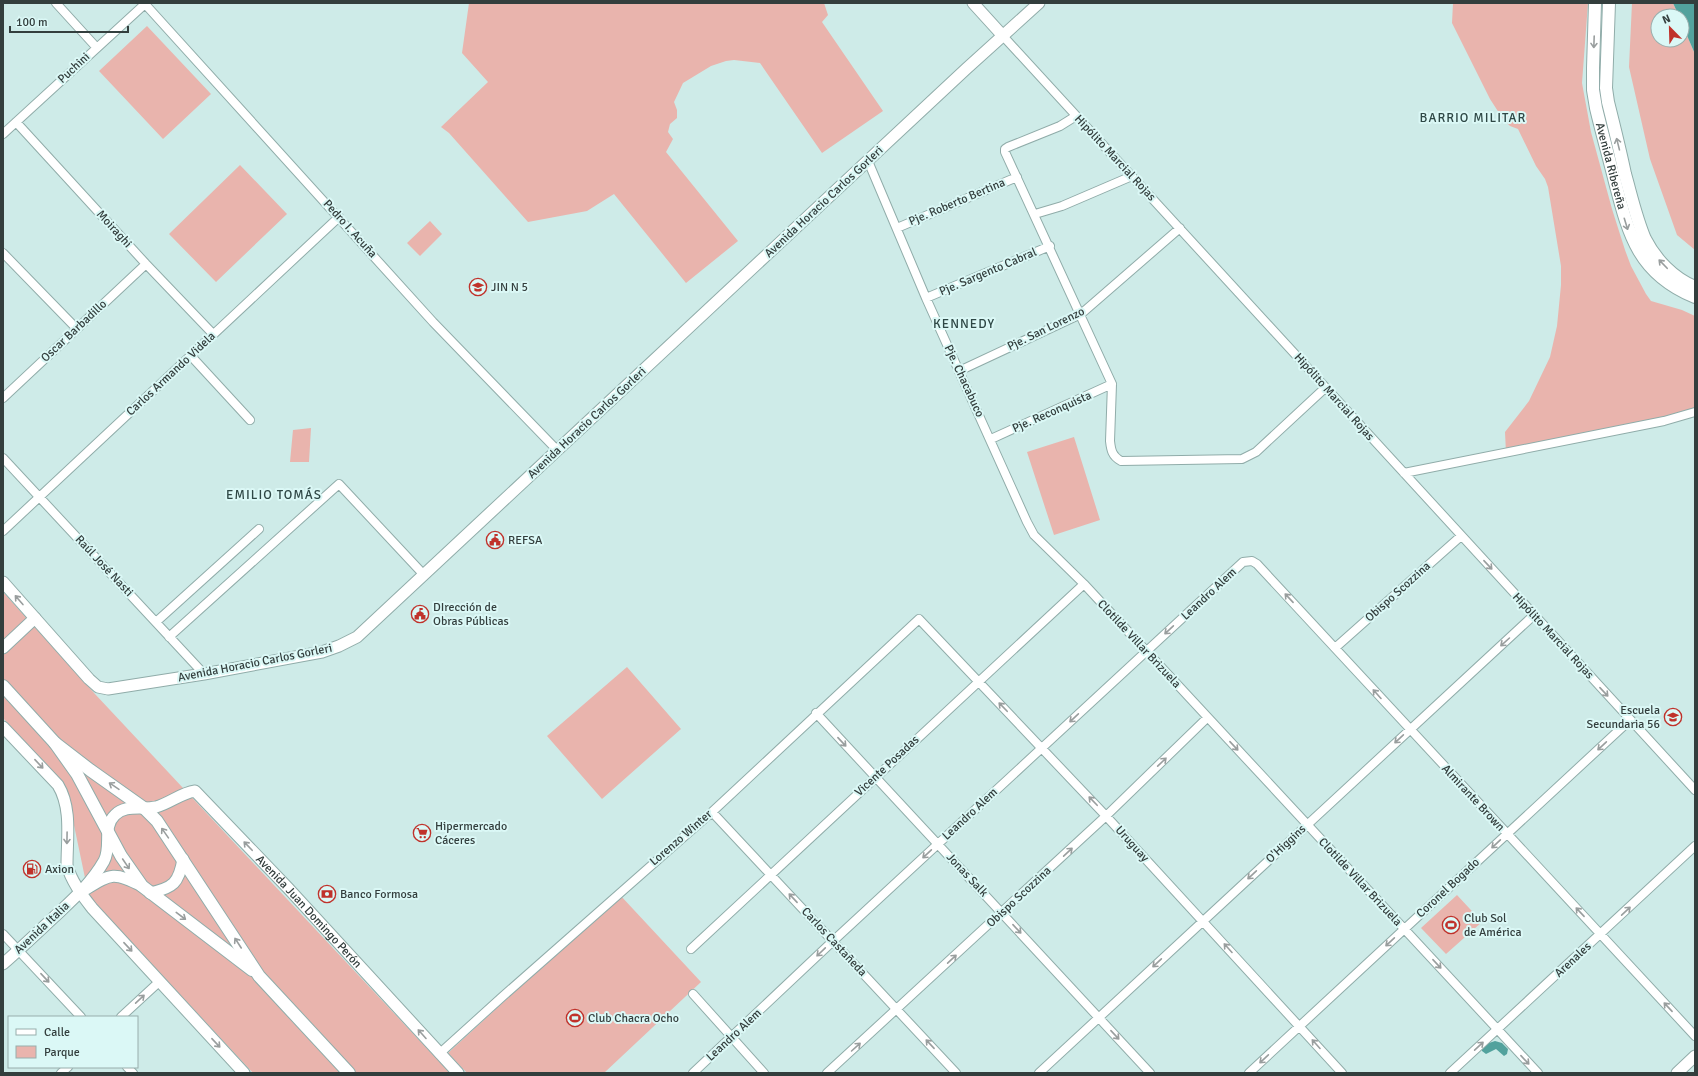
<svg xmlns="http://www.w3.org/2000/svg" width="1698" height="1076" viewBox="0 0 1698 1076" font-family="Signika,sans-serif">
	<rect width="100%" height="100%" fill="#ceebe8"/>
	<!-- green -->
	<path fill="#e9b4ad" d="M469 3H824L828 15 822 22 883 111 822 153 760 63 734 60 726 61 711 66 683 83 674 102 677 110V118L670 124 668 132 673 139 666 152 738 241 686 283 614 194 587 211 528 222 449 133 441 127 488 82 462 53Z
		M1453 3H1588L1582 83 1591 132 1612 209 1625 250 1631 266 1646 294 1651 301 1682 310 1695 316V412L1506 453 1505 432 1529 401 1550 357 1557 326 1561 285V266L1548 187 1545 179 1536 166 1518 129 1510 126 1503 119 1490 99 1452 23Z
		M1632 3H1673L1679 16H1658V40H1682V24L1695 54V250L1677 235 1650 159 1629 67Z
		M147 26 211 94 163 139 99 71Z
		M240 165 287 214 216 282 169 234Z
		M430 221 442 234 420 256 407 243Z
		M311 428 309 462H290L293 430Z
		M1074 437 1100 520 1054 535 1027 452Z
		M3 592 95 694 450 1073H253L89 897 66 787 3 718Z
		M627 667 681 729 602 799 547 736Z
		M620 895 701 982 604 1073H467L448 1053Z
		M1457 895 1482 922 1446 954 1421 928Z"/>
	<!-- water -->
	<path fill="#52a29d" d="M1673 3H1695V54L1682 24V16H1679Z
		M1495 1041 1502 1043 1508 1049 1507 1054 1504 1056 1496 1049 1486 1054 1482 1051V1049L1486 1044Z"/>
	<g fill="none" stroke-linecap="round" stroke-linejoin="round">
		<defs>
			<path id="minor" d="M56 3 97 48
				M145 4 433 322 557 450
				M1003 36 1695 790
				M1076 116 1060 126 1008 147 1005 149V152L1112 384 1110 441C1111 450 1112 456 1121 461L1242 459 1256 452 1325 388
				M16 122 146 264 213 334
				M3 134 146 3
				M868 161 926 298 1027 522 1034 535 1084 584 1538 1073
				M1035 214 1062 206 1132 176
				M897 228 1017 177
				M3 253 77 329
				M926 298 1050 246
				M191 356 250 420
				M959 371 1081 314 1180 228
				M3 398 146 264
				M991 439 1112 384
				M3 458 204 674
				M1404 473 1664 421 1695 412
				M3 531 339 217
				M156 622 259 529
				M169 637 339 484 424 575
				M1335 648 1461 536
				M816 713 1150 1073
				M712 812 956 1073
				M3 934 81 1017
				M691 949 1084 584
				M693 994 764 1073
				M121 1017 160 981
				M439 1054 502 997 712 812 919 619 1106 816 1342 1073
				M127 1067 133 1073
				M61 1073 68 1067
				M693 1073 833 941 1243 562 1252 561 1257 564 1695 1036
				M827 1073 1106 816 1207 718
				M1039 1073 1534 615
				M1249 1073 1630 720
				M1450 1073 1695 846"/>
			<g id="secondary">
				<path d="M973 3 1003 36"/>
				<path d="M3 582 89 679 98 687 108 689 204 674 322 652 339 646 357 637 966 69 1039 3"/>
				<path d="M3 648 35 618"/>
				<path d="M3 727 58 785C72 808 67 838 67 865 71 881 82 895 92 908L244 1073"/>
				<path d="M86 889C112 873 114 872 142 886"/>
				<path d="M150 893C173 888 179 883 183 859"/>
				<path id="s1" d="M3 964C20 949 36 934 53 918 71 901 91 884 104 861 112 847 102 827 115 815 125 804 142 810 156 807 170 803 181 793 195 791L288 888 458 1073"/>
				<path d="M1677 1073 1695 1056"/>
			</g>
			<g id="primary">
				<path id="s2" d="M1595 3 1593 68V90L1596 108C1602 133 1609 158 1615 182 1629 236 1639 274 1695 297"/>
				<path d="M1609 3 1606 88 1608 102C1614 126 1620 150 1625 174 1631 195 1636 218 1645 239 1655 259 1674 279 1695 287"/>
				<path d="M3 686 55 743 77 774 121 856 142 886 252 970"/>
				<path d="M55 743 90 770 145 809 157 821 259 976 349 1073"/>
			</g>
		</defs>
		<!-- minor casing -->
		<use href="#minor" stroke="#90aca9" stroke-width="10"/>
		<!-- secondary casing -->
		<use href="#secondary" stroke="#90aca9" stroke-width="13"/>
		<!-- primary casing -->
		<use href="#primary" stroke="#90aca9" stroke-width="14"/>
		<!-- minor -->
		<use href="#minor" stroke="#fff" stroke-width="8"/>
		<!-- secondary -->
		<use href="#secondary" stroke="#fff" stroke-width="11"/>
		<!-- primary -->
		<use href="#primary" stroke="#fff" stroke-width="12"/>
	</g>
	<!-- one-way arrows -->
	<defs><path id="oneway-shaft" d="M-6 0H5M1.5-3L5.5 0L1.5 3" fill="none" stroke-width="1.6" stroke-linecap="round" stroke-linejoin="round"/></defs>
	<g stroke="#999e9e">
		<use href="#oneway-shaft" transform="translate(1594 42) rotate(92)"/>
		<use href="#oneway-shaft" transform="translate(1618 144) rotate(-104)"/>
		<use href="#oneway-shaft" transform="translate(1626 224) rotate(73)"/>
		<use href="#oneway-shaft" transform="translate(1663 264) rotate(-134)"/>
		<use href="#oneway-shaft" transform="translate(1488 565) rotate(47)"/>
		<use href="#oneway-shaft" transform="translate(1289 598) rotate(-133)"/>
		<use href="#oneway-shaft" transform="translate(19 600) rotate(-131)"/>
		<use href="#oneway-shaft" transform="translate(1169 630) rotate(137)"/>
		<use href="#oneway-shaft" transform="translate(1505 642) rotate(138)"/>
		<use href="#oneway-shaft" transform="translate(1604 692) rotate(47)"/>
		<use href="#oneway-shaft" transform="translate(1377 694) rotate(-132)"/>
		<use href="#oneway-shaft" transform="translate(1003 707) rotate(-134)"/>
		<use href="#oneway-shaft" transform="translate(1074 718) rotate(137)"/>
		<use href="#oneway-shaft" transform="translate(1399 739) rotate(137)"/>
		<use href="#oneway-shaft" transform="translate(842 742) rotate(47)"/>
		<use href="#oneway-shaft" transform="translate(1234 746) rotate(47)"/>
		<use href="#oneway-shaft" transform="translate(1602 746) rotate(137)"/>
		<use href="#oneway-shaft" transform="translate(1162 762) rotate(-44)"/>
		<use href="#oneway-shaft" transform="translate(39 764) rotate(47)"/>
		<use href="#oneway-shaft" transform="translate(114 786) rotate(-146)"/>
		<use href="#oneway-shaft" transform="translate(1093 801) rotate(-134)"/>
		<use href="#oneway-shaft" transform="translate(165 833) rotate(-125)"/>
		<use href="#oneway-shaft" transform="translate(67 838) rotate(91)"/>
		<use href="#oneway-shaft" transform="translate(1496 844) rotate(137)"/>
		<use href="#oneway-shaft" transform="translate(248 846) rotate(-134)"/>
		<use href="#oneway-shaft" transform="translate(1068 852) rotate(-43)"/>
		<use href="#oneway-shaft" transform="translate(927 854) rotate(137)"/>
		<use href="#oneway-shaft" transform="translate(126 864) rotate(56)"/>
		<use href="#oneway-shaft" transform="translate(1252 875) rotate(137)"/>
		<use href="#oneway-shaft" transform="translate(793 898) rotate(-133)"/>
		<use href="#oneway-shaft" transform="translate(1626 911) rotate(-43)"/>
		<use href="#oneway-shaft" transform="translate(1580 912) rotate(-133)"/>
		<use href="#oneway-shaft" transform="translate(181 916) rotate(37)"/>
		<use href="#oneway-shaft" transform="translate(1017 929) rotate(47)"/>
		<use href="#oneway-shaft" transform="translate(1390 942) rotate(137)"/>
		<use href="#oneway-shaft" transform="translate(238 943) rotate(-123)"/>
		<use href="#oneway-shaft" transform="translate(128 947) rotate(47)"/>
		<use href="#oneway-shaft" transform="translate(1228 948) rotate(-132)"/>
		<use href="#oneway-shaft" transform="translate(821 952) rotate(136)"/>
		<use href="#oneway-shaft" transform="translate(952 959) rotate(-43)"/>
		<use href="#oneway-shaft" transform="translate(1157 963) rotate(137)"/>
		<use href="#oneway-shaft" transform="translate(1437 964) rotate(47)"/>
		<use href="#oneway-shaft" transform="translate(45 978) rotate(47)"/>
		<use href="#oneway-shaft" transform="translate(140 999) rotate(-43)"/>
		<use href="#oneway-shaft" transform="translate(1668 1007) rotate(-133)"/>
		<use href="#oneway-shaft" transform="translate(422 1034) rotate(-132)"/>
		<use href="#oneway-shaft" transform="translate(1115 1035) rotate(47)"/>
		<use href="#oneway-shaft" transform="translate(216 1043) rotate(47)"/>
		<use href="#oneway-shaft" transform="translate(930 1044) rotate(-133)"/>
		<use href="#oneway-shaft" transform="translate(1316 1044) rotate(-132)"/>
		<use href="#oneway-shaft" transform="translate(1479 1046) rotate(-43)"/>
		<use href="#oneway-shaft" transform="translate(856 1047) rotate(-42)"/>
		<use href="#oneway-shaft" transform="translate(1264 1059) rotate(137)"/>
		<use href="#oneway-shaft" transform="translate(1525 1060) rotate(47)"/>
	</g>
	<!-- icons -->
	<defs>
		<symbol id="school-ring" viewBox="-11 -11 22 22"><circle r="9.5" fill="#dbf8f6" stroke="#c0322b" stroke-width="1.5"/><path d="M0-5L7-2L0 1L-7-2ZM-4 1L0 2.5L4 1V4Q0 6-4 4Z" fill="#c0322b"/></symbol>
		<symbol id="civic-ring" viewBox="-11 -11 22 22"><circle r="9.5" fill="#dbf8f6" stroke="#c0322b" stroke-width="1.5"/><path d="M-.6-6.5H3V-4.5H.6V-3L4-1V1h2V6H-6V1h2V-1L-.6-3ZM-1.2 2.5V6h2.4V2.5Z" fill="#c0322b"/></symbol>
		<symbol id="supermarket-ring" viewBox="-11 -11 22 22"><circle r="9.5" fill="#dbf8f6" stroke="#c0322b" stroke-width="1.5"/><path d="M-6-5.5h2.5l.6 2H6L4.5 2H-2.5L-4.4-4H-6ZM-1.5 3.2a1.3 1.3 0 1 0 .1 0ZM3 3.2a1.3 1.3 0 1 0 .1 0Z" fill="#c0322b"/></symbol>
		<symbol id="fuel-ring" viewBox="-11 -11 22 22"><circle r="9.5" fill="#dbf8f6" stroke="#c0322b" stroke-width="1.5"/><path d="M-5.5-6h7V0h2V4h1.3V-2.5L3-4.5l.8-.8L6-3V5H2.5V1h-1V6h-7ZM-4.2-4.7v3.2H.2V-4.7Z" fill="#c0322b"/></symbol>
		<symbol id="bank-ring" viewBox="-11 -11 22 22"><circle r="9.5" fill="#dbf8f6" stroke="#c0322b" stroke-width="1.5"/><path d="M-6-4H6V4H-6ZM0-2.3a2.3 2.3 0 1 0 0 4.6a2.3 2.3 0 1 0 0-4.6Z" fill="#c0322b"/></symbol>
		<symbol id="stadium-ring" viewBox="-11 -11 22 22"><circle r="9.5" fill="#dbf8f6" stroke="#c0322b" stroke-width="1.5"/><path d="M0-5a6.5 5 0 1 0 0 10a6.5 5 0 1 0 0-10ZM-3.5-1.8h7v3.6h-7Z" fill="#c0322b"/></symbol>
	</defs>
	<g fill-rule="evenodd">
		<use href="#school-ring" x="468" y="277" width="20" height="20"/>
		<use href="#civic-ring" x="485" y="530" width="20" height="20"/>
		<use href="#civic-ring" x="410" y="604" width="20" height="20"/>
		<use href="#school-ring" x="1663" y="707" width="20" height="20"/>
		<use href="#supermarket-ring" x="412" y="823" width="20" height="20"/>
		<use href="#fuel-ring" x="22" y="859" width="20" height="20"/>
		<use href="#bank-ring" x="317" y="884" width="20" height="20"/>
		<use href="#stadium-ring" x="1441" y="915" width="20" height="20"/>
		<use href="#stadium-ring" x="565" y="1008" width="20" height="20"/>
	</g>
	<g text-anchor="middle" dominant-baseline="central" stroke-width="4" stroke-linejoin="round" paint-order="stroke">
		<!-- street labels -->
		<g font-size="12" fill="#333e3d" stroke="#dbf8f6">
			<text transform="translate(74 68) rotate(-43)">Puchini</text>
			<text transform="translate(1115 158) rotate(47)">Hipólito Marcial Rojas</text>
			<text stroke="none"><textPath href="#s2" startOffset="165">Avenida Ribereña</textPath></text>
			<text transform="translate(824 202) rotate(-43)">Avenida Horacio Carlos Gorleri</text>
			<text transform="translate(957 202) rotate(-23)">Pje. Roberto Bertina</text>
			<text transform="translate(114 229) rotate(48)">Moiraghi</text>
			<text transform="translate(350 229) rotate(48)">Pedro I. Acuña</text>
			<text transform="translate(988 272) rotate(-23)">Pje. Sargento Cabral</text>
			<text transform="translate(1046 329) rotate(-26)">Pje. San Lorenzo</text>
			<text transform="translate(74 331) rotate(-43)">Oscar Barbadillo</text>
			<text transform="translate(171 374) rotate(-43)">Carlos Armando Videla</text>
			<text transform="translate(964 381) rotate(65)">Pje. Chacabuco</text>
			<text transform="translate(1334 397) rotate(48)">Hipólito Marcial Rojas</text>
			<text transform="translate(1052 412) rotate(-24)">Pje. Reconquista</text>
			<text transform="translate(587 423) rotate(-43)">Avenida Horacio Carlos Gorleri</text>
			<text transform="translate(104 566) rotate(47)">Raúl José Nasti</text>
			<text transform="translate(1398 592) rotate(-42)">Obispo Scozzina</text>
			<text transform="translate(1209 594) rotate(-43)">Leandro Alem</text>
			<text transform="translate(1553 636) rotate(47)">Hipólito Marcial Rojas</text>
			<text transform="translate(1139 644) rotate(47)">Clotilde Villar Brizuela</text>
			<text transform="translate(255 663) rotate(-11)">Avenida Horacio Carlos Gorleri</text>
			<text transform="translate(887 766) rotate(-43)">Vicente Posadas</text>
			<text transform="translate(1473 798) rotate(47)">Almirante Brown</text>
			<text transform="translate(970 814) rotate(-43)">Leandro Alem</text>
			<text transform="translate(681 838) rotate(-41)">Lorenzo Winter</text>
			<text transform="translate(1132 844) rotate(48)">Uruguay</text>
			<text transform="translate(1286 844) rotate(-43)">O'Higgins</text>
			<text transform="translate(967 875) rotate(47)">Jonas Salk</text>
			<text transform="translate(1360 882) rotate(47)">Clotilde Villar Brizuela</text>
			<text transform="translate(1448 888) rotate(-43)">Coronel Bogado</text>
			<text transform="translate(1019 897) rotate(-43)">Obispo Scozzina</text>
			<text stroke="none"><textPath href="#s1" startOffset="444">Avenida Juan Domingo Perón</textPath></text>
			<text transform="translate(42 928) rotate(-43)">Avenida Italia</text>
			<text transform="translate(834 942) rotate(47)">Carlos Castañeda</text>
			<text transform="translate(1573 960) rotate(-43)">Arenales</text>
			<text transform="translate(734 1035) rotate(-43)">Leandro Alem</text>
		</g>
		<!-- poi labels -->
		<g font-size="12" fill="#333e3d" stroke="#dbf8f6" text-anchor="start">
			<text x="491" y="287">JIN N 5</text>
			<text x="508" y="540">REFSA</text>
			<text x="433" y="607">DIrección de<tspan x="433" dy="14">Obras Públicas</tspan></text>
			<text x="1660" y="710" text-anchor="end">Escuela<tspan x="1660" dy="14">Secundaria 56</tspan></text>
			<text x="435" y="826">Hipermercado<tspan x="435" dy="14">Cáceres</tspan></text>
			<text x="45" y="869">Axion</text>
			<text x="340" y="894">Banco Formosa</text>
			<text x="1464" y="918">Club Sol<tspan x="1464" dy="14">de América</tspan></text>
			<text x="588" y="1018">Club Chacra Ocho</text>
		</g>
		<!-- neighbourhood labels -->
		<g font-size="13" letter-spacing="1" fill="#2e4745" stroke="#dbf8f6">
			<text x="1473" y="118">BARRIO MILITAR</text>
			<text x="964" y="324">KENNEDY</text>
			<text x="274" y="495">EMILIO TOMÁS</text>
		</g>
	</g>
	<!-- border -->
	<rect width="1698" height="1076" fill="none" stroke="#333e3d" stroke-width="8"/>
	<!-- legend -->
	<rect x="8" y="1016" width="130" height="52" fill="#dbf8f6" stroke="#98aeac"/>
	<rect x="16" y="1029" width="20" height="6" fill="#ffffff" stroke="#98aeac"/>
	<text x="44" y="1036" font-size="12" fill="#333e3d">Calle</text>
	<rect x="16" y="1046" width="20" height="12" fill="#e9b4ad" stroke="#98aeac"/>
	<text x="44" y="1056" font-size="12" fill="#333e3d">Parque</text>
	<!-- north arrow -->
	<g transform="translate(1670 28) rotate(337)"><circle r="19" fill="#dbf8f6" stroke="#98aeac"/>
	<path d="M0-3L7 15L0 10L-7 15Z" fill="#c0322b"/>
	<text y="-6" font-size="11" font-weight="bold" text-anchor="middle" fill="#333e3d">N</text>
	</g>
	<!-- scale -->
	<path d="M10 26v6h118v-6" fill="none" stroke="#333e3d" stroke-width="2"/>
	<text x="16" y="26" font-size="12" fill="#333e3d" stroke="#dbf8f6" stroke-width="3" paint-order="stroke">100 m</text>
</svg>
